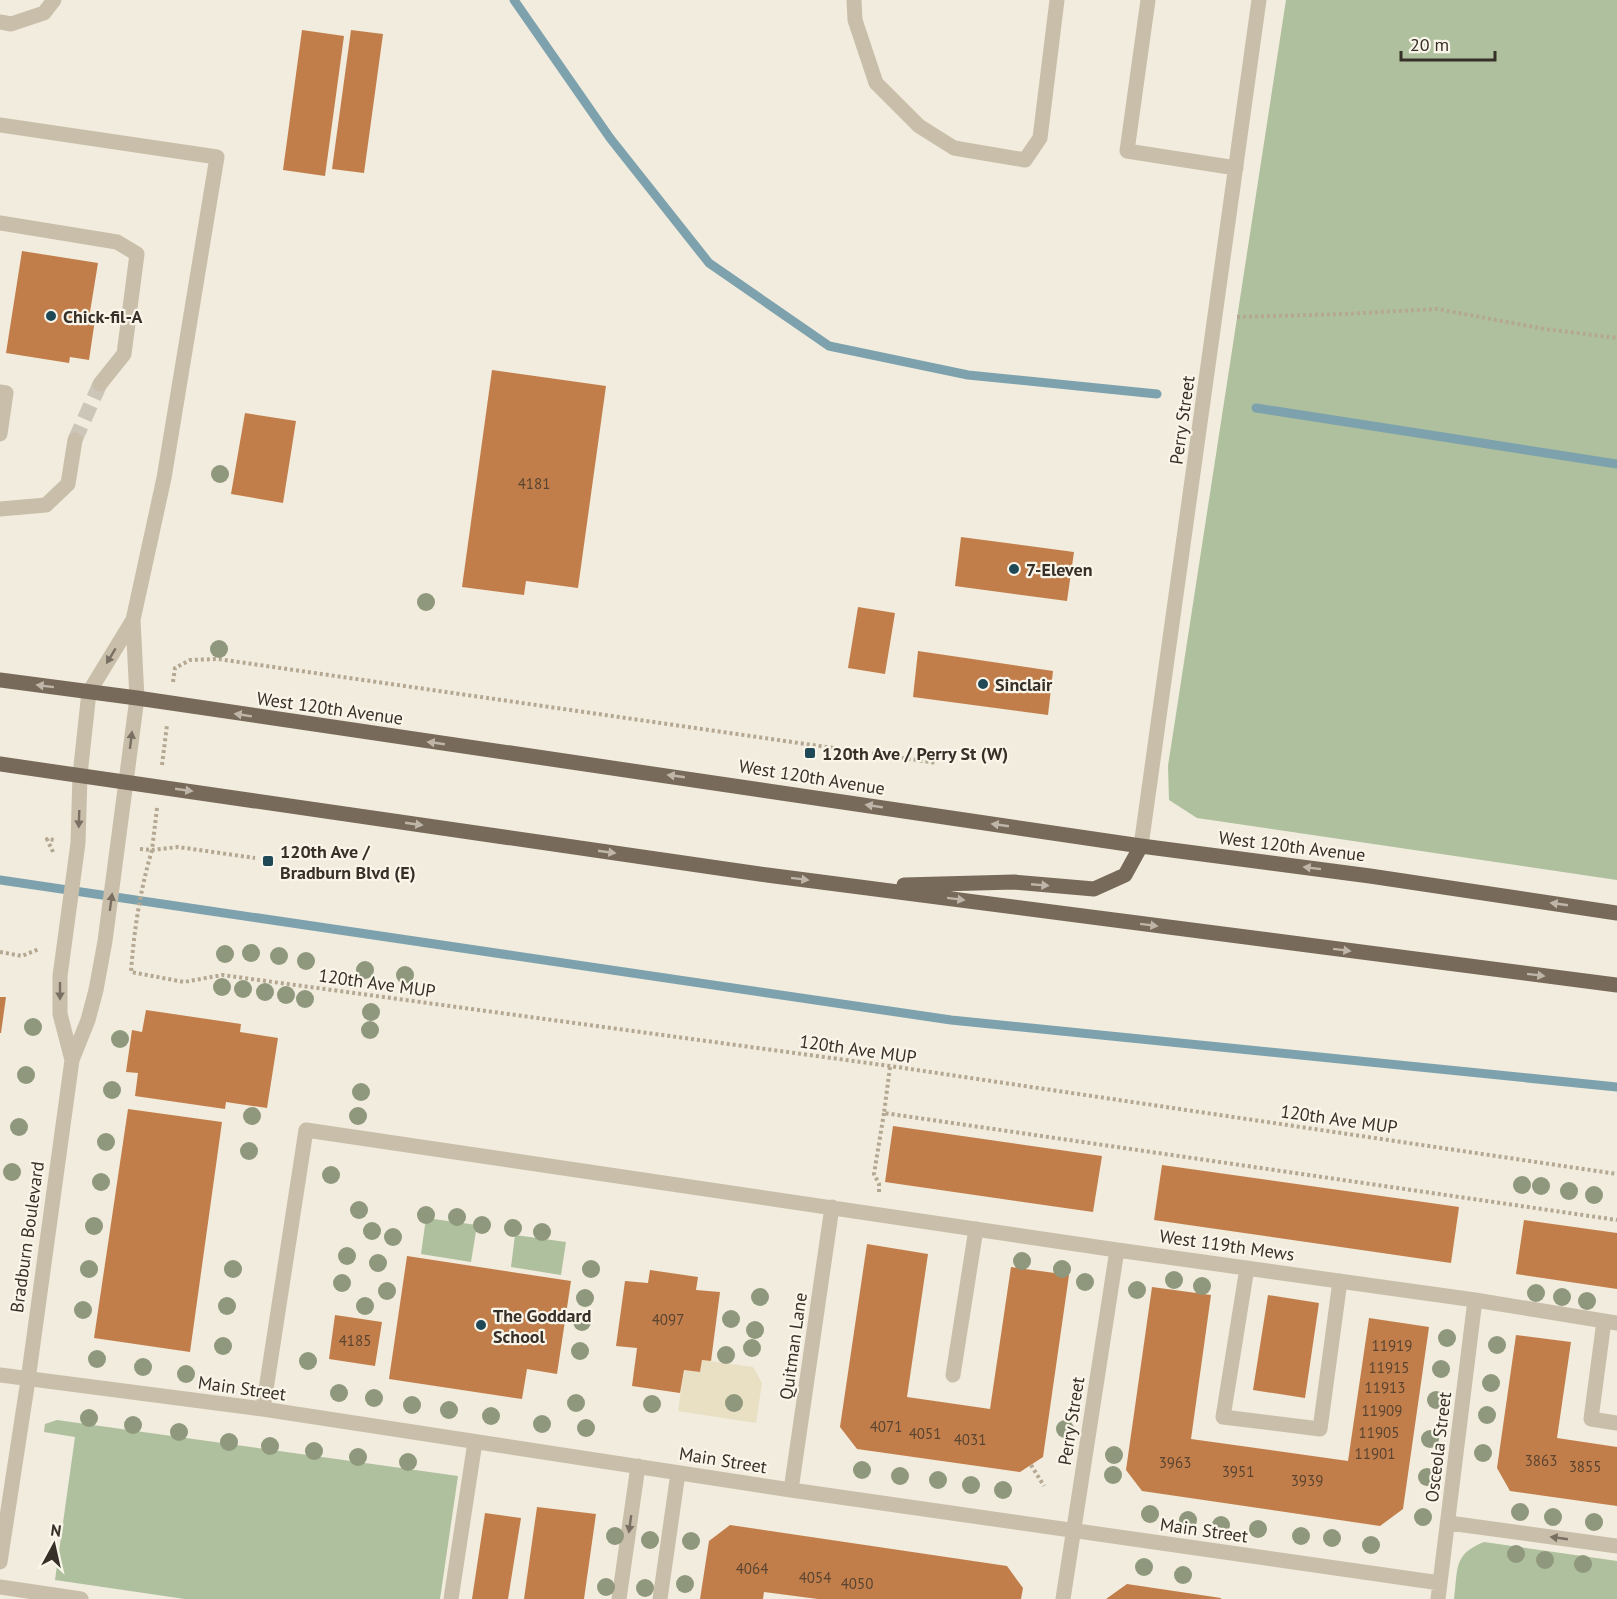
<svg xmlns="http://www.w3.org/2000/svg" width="1617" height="1599" viewBox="0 0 1617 1599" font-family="'PT Sans',sans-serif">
	<rect width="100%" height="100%" fill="#f1ecdd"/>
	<!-- green -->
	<path fill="#aec09d" d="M1286 0H1617V880L1197 818 1169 800 1168 766Z
		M426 1218 477 1225 471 1262 421 1254Z
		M515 1235 566 1242 561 1275 511 1267Z
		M57 1420 458 1476 440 1599H185L55 1580 75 1437 44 1432 45 1424Z
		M1484 1542 1617 1561V1599H1454C1458 1569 1453 1554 1484 1542Z"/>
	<!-- plaza -->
	<path fill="#e9e0c4" d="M702 1360 753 1367 762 1383 756 1423 678 1411 684 1370 700 1372Z"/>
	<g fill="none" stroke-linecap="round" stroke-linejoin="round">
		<!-- stream -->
		<path stroke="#7da2ae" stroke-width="9" d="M514 0 610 138 709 263 829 346 968 375 1157 394
			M1256 408 1617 464
			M0 880 951 1020 1617 1087"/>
	</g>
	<!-- building -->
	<path fill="#c27e4a" d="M302 30 344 36 325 176 283 170Z
		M351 30 383 34 364 173 332 169Z
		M22 251 98 263 90 312 96 313 89 360 70 357 69 363 6 353Z
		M492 370 606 386 578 588 526 581 524 595 462 587Z
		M245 413 296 421 283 503 231 494Z
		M961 537 1074 552 1067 601 955 586Z
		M858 607 895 613 885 674 848 668Z
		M918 651 1053 671 1048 715 913 697Z
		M0 997H6L1 1033H0Z
		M146 1010 241 1024 240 1032 278 1038 267 1108 226 1102 225 1109 135 1096 138 1073 126 1072 132 1030 142 1032Z
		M128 1109 222 1122 190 1352 94 1338Z
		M893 1126 1102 1156 1093 1212 885 1182Z
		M1162 1165 1459 1207 1451 1263 1154 1220Z
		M1524 1220 1617 1233V1289L1516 1274Z
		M867 1244 928 1254 907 1397 990 1409 1011 1267 1069 1275 1043 1457 1020 1472 857 1449 840 1427Z
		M407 1256 571 1281 557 1374 527 1369 522 1399 389 1379Z
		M650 1270 698 1277 696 1290 720 1292 711 1361 702 1360 700 1372 684 1370 680 1393 632 1386 637 1348 616 1346 625 1281 648 1283Z
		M1152 1287 1211 1295 1191 1439 1348 1461 1369 1318 1429 1327 1403 1509 1380 1526 1142 1491 1126 1470Z
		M1268 1295 1319 1303 1305 1398 1253 1390Z
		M335 1315 382 1322 375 1366 329 1359Z
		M1516 1335 1571 1342 1557 1438 1617 1447V1506L1510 1491 1497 1468Z
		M537 1507 596 1514 584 1599H524Z
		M485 1513 521 1518 508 1599H472Z
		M730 1525 1007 1566 1023 1588 1021 1599H818L764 1592 763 1599H700L709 1541Z
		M1127 1584 1221 1598V1599H1106Z"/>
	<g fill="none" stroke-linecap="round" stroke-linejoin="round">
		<!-- minor-tunnel -->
		<path stroke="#ccc6b9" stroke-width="15" stroke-dasharray="15 8" stroke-linecap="butt" d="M75 440 100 384"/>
		<!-- path -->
		<path stroke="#b5a893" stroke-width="4" stroke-dasharray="3 3" stroke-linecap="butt" d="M1237 317 1344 314 1437 309 1545 329 1617 338
			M173 682 175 668 190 660 218 659 937 763
			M162 765 167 725
			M157 808 152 850 178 847 255 858
			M140 849 152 850C140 891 134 930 131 972L184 982 222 975 890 1066 1617 1174
			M53 852 47 839 55 840
			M0 952 22 956 39 949
			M890 1067 884 1113 1617 1220
			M879 1192V1184L874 1174 884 1113
			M1031 1465 1044 1486"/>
		<!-- minor -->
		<path stroke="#c9bea9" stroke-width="15" d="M854 0 855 20 876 83 919 126 954 148 1025 160 1040 138 1057 0
			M1148 0 1127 151 1236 168
			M0 22 11 24 44 13 54 0
			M0 125 217 157 164 478 133 620 137 698 105 941 96 990 88 1020 72 1060 28 1380 0 1562
			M0 223 117 242 137 254 124 354 100 384
			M0 392 6 393 0 434
			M0 509 46 505 68 484 75 440
			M1141 846 1259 0
			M72 1060 60 1014V976L78 843 80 775 89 692 133 620
			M1247 1268 1223 1417 1320 1429 1340 1281
			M1604 1321 1591 1419 1617 1423
			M0 1375 263 1409 791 1490 1440 1583
			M953 1375 976 1229
			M263 1409 306 1130 1117 1250 1475 1300 1617 1323
			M791 1490 832 1207
			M1449 1523 1617 1546
			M0 1587 81 1599
			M451 1599 475 1442
			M619 1599 638 1466
			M660 1599 678 1473
			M1063 1599 1117 1250
			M1438 1599 1475 1300"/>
		<!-- major -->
		<path stroke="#786a5a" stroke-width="15" d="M0 680 137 698 1141 846 1370 876 1617 913
			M0 764 767 875 1617 985
			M904 885 1014 882 1094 889 1125 875 1141 846"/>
	</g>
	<!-- trees -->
	<g fill="#8f987c">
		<circle cx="220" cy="474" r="9"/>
		<circle cx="426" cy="602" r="9"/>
		<circle cx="219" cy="649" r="9"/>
		<circle cx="251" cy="953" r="9"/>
		<circle cx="225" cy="954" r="9"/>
		<circle cx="279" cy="956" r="9"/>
		<circle cx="306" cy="961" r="9"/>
		<circle cx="365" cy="970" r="9"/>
		<circle cx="405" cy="975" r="9"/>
		<circle cx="222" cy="987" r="9"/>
		<circle cx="243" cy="989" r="9"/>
		<circle cx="265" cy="992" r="9"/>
		<circle cx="286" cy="995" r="9"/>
		<circle cx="305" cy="999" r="9"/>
		<circle cx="371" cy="1012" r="9"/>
		<circle cx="33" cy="1027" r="9"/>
		<circle cx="370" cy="1030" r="9"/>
		<circle cx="120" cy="1039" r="9"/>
		<circle cx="26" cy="1075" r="9"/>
		<circle cx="112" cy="1090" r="9"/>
		<circle cx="361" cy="1092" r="9"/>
		<circle cx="252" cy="1116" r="9"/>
		<circle cx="358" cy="1116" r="9"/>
		<circle cx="19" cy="1127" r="9"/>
		<circle cx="106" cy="1142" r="9"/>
		<circle cx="249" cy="1151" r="9"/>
		<circle cx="12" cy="1172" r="9"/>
		<circle cx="331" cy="1175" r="9"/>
		<circle cx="101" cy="1182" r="9"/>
		<circle cx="1522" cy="1185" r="9"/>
		<circle cx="1541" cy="1186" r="9"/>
		<circle cx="1569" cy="1191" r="9"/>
		<circle cx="1594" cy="1195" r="9"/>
		<circle cx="359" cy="1210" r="9"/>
		<circle cx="426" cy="1215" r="9"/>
		<circle cx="457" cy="1217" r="9"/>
		<circle cx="482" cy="1225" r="9"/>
		<circle cx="94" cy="1226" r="9"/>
		<circle cx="513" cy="1228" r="9"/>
		<circle cx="372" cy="1231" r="9"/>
		<circle cx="542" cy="1232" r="9"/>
		<circle cx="393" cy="1237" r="9"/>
		<circle cx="347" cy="1256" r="9"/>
		<circle cx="1022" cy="1261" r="9"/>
		<circle cx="378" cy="1263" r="9"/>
		<circle cx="89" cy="1269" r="9"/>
		<circle cx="233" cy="1269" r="9"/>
		<circle cx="591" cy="1269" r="9"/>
		<circle cx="1062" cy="1269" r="9"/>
		<circle cx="1174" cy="1280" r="9"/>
		<circle cx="1085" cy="1282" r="9"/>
		<circle cx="342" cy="1283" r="9"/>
		<circle cx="1202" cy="1286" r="9"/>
		<circle cx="1137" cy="1290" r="9"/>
		<circle cx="387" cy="1291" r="9"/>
		<circle cx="1536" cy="1293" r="9"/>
		<circle cx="760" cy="1297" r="9"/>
		<circle cx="1562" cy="1297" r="9"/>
		<circle cx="585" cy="1298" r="9"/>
		<circle cx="1587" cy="1301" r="9"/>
		<circle cx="227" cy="1306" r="9"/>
		<circle cx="365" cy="1306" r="9"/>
		<circle cx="83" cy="1310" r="9"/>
		<circle cx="731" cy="1319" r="9"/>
		<circle cx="582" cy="1322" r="9"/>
		<circle cx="755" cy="1330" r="9"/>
		<circle cx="1447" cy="1338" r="9"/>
		<circle cx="1497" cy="1345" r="9"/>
		<circle cx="223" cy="1346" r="9"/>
		<circle cx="752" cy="1348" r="9"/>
		<circle cx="580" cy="1351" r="9"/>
		<circle cx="726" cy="1355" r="9"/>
		<circle cx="97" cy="1359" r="9"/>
		<circle cx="308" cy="1361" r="9"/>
		<circle cx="143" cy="1367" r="9"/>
		<circle cx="1441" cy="1369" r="9"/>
		<circle cx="186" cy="1374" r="9"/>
		<circle cx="1491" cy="1383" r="9"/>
		<circle cx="339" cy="1393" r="9"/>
		<circle cx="374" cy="1398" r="9"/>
		<circle cx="1436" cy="1400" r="9"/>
		<circle cx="576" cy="1403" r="9"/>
		<circle cx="734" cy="1403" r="9"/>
		<circle cx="652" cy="1404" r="9"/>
		<circle cx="412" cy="1405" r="9"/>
		<circle cx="449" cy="1410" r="9"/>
		<circle cx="1487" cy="1415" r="9"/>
		<circle cx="491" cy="1416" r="9"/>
		<circle cx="89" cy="1418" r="9"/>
		<circle cx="542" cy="1424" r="9"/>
		<circle cx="133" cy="1425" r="9"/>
		<circle cx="586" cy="1428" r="9"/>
		<circle cx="1065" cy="1429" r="9"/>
		<circle cx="179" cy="1432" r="9"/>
		<circle cx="1430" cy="1439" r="9"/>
		<circle cx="229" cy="1442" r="9"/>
		<circle cx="270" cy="1446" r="9"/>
		<circle cx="314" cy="1451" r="9"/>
		<circle cx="1483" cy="1453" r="9"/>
		<circle cx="1114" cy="1455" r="9"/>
		<circle cx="358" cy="1457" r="9"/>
		<circle cx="408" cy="1462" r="9"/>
		<circle cx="862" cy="1470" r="9"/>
		<circle cx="1113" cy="1475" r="9"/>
		<circle cx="900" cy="1476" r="9"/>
		<circle cx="1427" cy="1477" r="9"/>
		<circle cx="938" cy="1480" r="9"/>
		<circle cx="971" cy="1485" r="9"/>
		<circle cx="1003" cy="1490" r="9"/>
		<circle cx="1520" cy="1512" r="9"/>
		<circle cx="1150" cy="1514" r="9"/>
		<circle cx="1423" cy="1517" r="9"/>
		<circle cx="1553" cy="1517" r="9"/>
		<circle cx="1188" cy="1520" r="9"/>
		<circle cx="1594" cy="1522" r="9"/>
		<circle cx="1221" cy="1525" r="9"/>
		<circle cx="1258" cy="1529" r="9"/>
		<circle cx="615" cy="1536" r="9"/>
		<circle cx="1301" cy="1536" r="9"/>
		<circle cx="1332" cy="1538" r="9"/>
		<circle cx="650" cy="1540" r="9"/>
		<circle cx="691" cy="1541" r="9"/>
		<circle cx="1371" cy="1545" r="9"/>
		<circle cx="1516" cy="1554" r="9"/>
		<circle cx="1545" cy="1560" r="9"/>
		<circle cx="1583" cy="1564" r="9"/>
		<circle cx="1144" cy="1567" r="9"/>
		<circle cx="1183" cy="1575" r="9"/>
		<circle cx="685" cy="1584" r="9"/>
		<circle cx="606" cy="1587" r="9"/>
		<circle cx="645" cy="1588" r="9"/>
	</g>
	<!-- one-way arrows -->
	<defs><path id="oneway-solid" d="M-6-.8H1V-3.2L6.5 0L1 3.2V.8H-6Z" transform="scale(1.5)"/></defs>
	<g fill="#797063">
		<use href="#oneway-solid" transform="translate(111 656) rotate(121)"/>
		<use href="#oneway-solid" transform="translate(131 740) rotate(-83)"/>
		<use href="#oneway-solid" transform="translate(79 819) rotate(92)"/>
		<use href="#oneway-solid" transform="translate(111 902) rotate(-82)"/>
		<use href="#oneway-solid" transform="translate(60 991) rotate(90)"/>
		<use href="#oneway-solid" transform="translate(630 1524) rotate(98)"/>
		<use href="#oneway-solid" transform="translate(1559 1538) rotate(-172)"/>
	</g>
	<g fill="#bfb6a9">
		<use href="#oneway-solid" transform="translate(45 686) rotate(-173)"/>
		<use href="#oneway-solid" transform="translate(243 715) rotate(-171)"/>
		<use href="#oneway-solid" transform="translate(436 743) rotate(-172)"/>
		<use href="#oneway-solid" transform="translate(676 776) rotate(-172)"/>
		<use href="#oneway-solid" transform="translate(184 790) rotate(8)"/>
		<use href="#oneway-solid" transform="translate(874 806) rotate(-171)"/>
		<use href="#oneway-solid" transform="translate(414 824) rotate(8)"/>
		<use href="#oneway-solid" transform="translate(1000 825) rotate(-172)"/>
		<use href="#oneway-solid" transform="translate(607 852) rotate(8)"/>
		<use href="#oneway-solid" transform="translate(1312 868) rotate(-173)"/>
		<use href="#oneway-solid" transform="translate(800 879) rotate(7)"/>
		<use href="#oneway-solid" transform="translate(1040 885) rotate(5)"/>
		<use href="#oneway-solid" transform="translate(956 899) rotate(7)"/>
		<use href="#oneway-solid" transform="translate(1559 904) rotate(-172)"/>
		<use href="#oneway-solid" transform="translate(1149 925) rotate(7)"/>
		<use href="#oneway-solid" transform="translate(1342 950) rotate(7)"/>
		<use href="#oneway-solid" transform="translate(1536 975) rotate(7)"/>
	</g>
	<!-- markers -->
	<g fill="#1f4957" stroke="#f9f5e9" stroke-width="2">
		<circle cx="51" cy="316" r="6"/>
		<circle cx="1014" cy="569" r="6"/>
		<circle cx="983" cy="684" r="6"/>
		<rect x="804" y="747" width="12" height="12" rx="3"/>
		<rect x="262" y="855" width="12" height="12" rx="3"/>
		<circle cx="481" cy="1325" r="6"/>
	</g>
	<g text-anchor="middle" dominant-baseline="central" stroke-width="4.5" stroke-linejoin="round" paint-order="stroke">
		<!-- number labels -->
		<g font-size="15" fill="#5a4431">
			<text x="534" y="483">4181</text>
			<text x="668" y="1319">4097</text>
			<text x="355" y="1340">4185</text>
			<text x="1392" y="1345">11919</text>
			<text x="1389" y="1367">11915</text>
			<text x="1385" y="1387">11913</text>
			<text x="1382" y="1410">11909</text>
			<text x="886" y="1426">4071</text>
			<text x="1379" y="1432">11905</text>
			<text x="925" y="1433">4051</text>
			<text x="970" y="1439">4031</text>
			<text x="1375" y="1453">11901</text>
			<text x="1541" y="1460">3863</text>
			<text x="1175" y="1462">3963</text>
			<text x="1585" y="1466">3855</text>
			<text x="1238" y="1471">3951</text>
			<text x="1307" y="1480">3939</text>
			<text x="752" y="1568">4064</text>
			<text x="815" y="1577">4054</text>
			<text x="857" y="1583">4050</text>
		</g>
		<!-- poi labels -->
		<g font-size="18" font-weight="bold" fill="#373029" stroke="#f9f5e9" text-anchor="start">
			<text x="63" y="316">Chick-fil-A</text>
			<text x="1026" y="569">7-Eleven</text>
			<text x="995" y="684">Sinclair</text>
			<text x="822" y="753">120th Ave / Perry St (W)</text>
			<text x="280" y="851">120th Ave /<tspan x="280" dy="21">Bradburn Blvd (E)</tspan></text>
			<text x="493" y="1315">The Goddard<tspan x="493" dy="21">School</tspan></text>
		</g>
		<!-- street labels -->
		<g font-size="18" fill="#373029" stroke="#f9f5e9">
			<text transform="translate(1182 420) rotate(-82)">Perry Street</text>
			<text transform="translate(330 708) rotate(8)">West 120th Avenue</text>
			<text transform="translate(812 777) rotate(9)">West 120th Avenue</text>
			<text transform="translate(1292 846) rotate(7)">West 120th Avenue</text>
			<text transform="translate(377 983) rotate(8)">120th Ave MUP</text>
			<text transform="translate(858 1049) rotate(8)">120th Ave MUP</text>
			<text transform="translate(1339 1119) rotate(8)">120th Ave MUP</text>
			<text transform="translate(27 1237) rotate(-82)">Bradburn Boulevard</text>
			<text transform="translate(1227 1245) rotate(8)">West 119th Mews</text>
			<text transform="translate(793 1346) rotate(-82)">Quitman Lane</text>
			<text transform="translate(242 1388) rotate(8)">Main Street</text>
			<text transform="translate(1071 1421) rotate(-81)">Perry Street</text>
			<text transform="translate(1438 1447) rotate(-83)">Osceola Street</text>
			<text transform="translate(723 1460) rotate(9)">Main Street</text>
			<text transform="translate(1204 1530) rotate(8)">Main Street</text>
		</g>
	</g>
	<!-- north arrow -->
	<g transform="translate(54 1545) rotate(8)" stroke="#f9f5e9" stroke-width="4.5" paint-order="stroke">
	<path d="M0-4.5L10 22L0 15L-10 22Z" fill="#373029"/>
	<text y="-9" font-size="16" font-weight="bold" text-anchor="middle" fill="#373029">N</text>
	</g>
	<!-- scale -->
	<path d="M1401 51v9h94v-9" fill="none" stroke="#373029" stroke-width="3"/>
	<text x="1410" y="51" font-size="18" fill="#373029" stroke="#f9f5e9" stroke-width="4.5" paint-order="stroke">20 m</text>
</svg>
